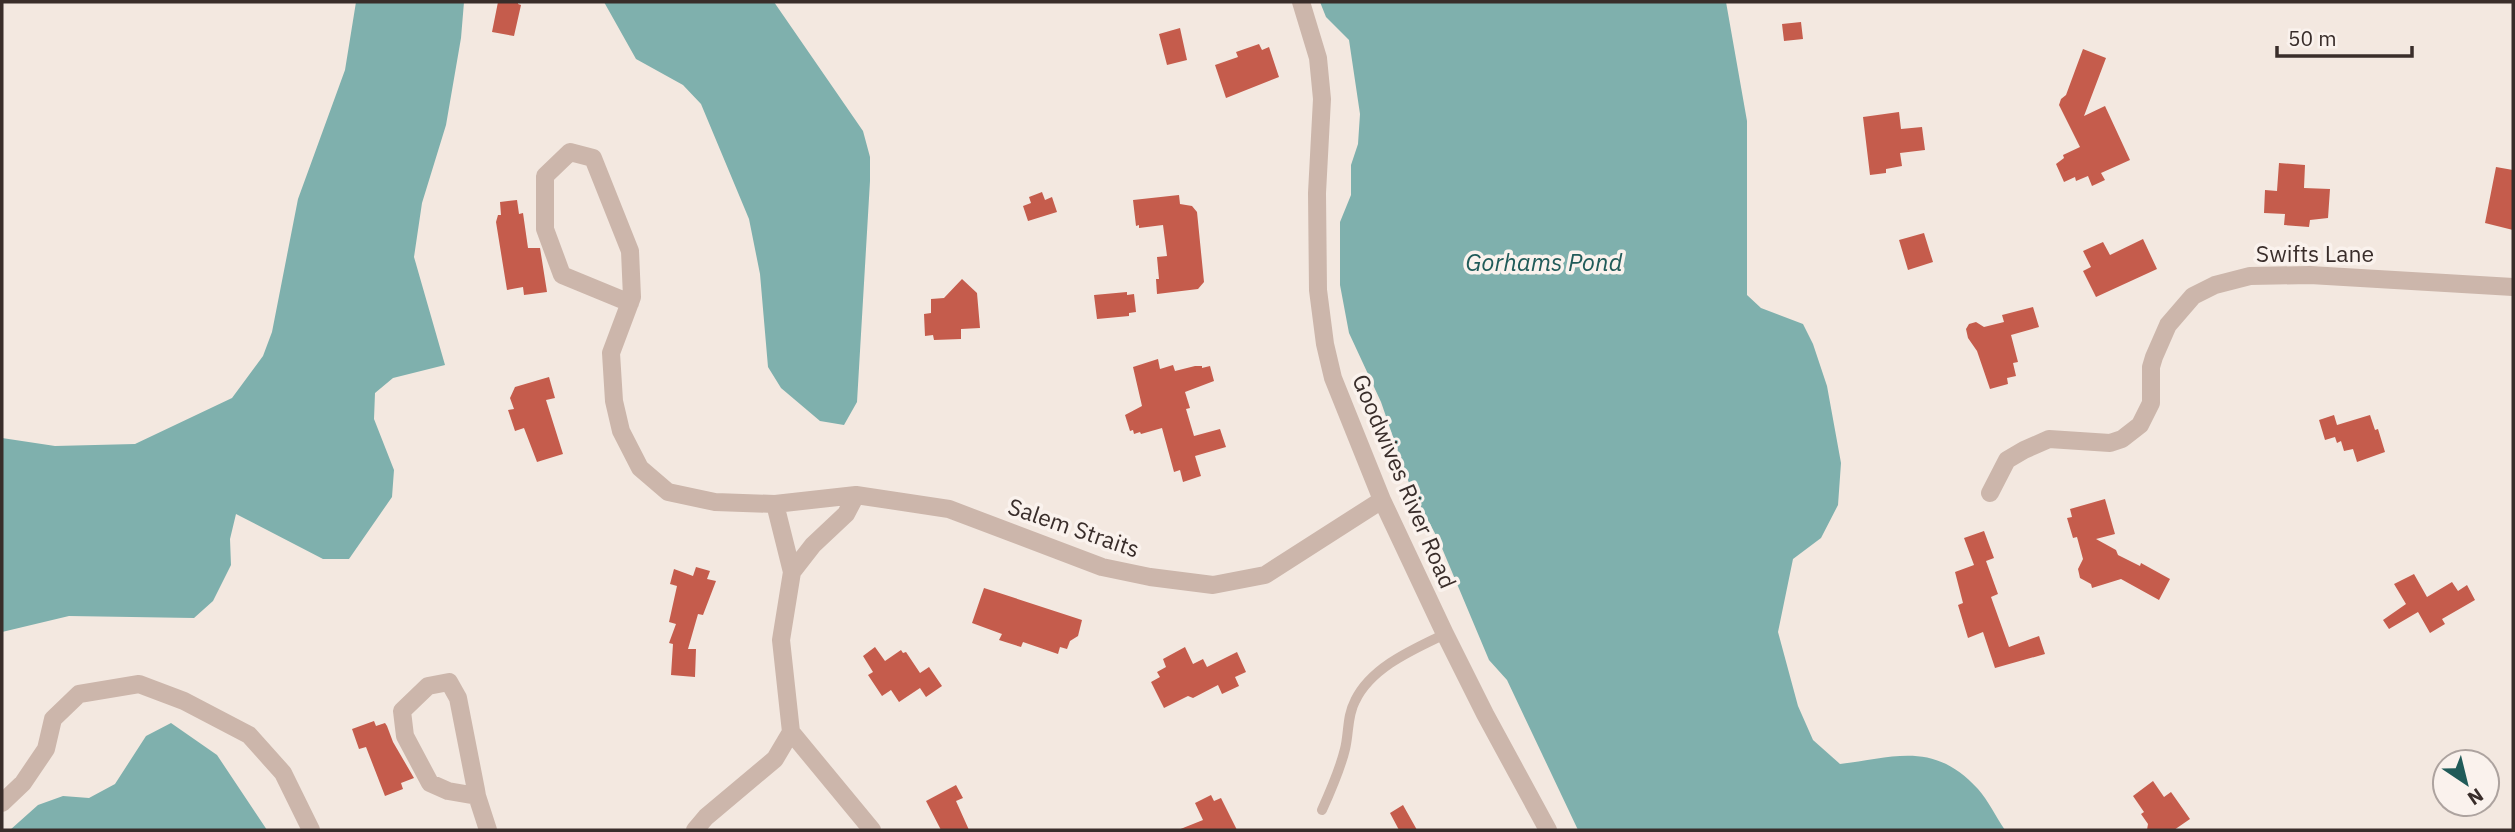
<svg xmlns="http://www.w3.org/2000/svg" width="2515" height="832" viewBox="0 0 2515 832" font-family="'IBM Plex Sans',sans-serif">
	<rect width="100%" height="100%" fill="#f3e8e0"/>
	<!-- water -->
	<path fill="#7fb0ad" d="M356 2H464L461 38 446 125 422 203 414 257 445 365 393 378 375 393 374 419 394 470 392 497 349 559H323L236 514 230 539 231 565 213 601 194 618 69 616 2 632V438L55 446 135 444 232 398 263 356 272 332 298 199 345 70Z
		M604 2H774L863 131 870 157V181L857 402 844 425 820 421 781 388 768 367 760 274 749 219 701 104 683 85 636 59Z
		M1320 2H1726L1747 121V295L1761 308 1803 324 1813 344 1827 386 1841 463 1838 505 1821 538 1793 559 1778 632 1798 706 1813 740 1840 764C1896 757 1934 741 1978 789 1988 800 1996 817 2005 830H1578L1507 680 1489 660 1439 541 1410 486 1381 402 1349 333 1340 285V222L1351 195V165L1358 144 1360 114 1349 40 1326 17Z
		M171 723 217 755 267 830H10L38 805 63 796 89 798 115 784 146 736Z"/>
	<!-- building -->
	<path fill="#c55c4c" d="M498 2H518V4L521 5 514 36 492 32Z
		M1801 22 1803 39 1784 41 1782 24Z
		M1180 28 1187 60 1167 65 1159 34Z
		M1259 44 1262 50 1269 47 1279 77 1226 98 1215 65 1238 57 1236 52Z
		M2083 49 2106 58 2084 116 2105 106 2130 160 2101 173 2105 180 2092 186 2088 176 2076 181 2075 177 2064 182 2056 164 2064 158 2063 155 2080 147 2059 105 2061 99 2066 95Z
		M1899 112 1901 129 1922 127 1925 150 1900 153 1902 166 1886 169V173L1870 175 1863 117Z
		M2279 163 2305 165 2304 188 2330 189 2328 218 2310 220 2309 227 2284 225 2285 214 2264 213 2265 190 2277 191Z
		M2496 167 2513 170V230L2485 223Z
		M1042 192 1045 200 1052 197 1057 212 1028 221 1023 206 1031 203 1029 197Z
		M1179 195 1180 204 1192 206 1197 212 1204 282 1198 289 1157 294 1156 279H1159L1157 257 1167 256 1163 225 1139 228V225L1136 226 1133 200Z
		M517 200 519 214 523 213 528 248H540L547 292 524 295 523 287 507 290 496 222 498 215H501L500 202Z
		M1924 233 1933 262 1908 270 1899 240Z
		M2143 239 2157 269 2096 297 2083 271 2091 267 2083 251 2103 242 2110 255Z
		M962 279 977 293 980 328 961 329V339L934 340 933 335 925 336 924 314 931 313V299L944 298Z
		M1127 292V295L1134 294 1136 312 1129 313V316L1097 319 1094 295Z
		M2033 307 2039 327 2011 335 2018 362 2013 363 2016 376 2007 378 2008 384 1990 389 1977 351 1968 338 1966 329 1969 324 1976 322 1984 327 2004 322 2002 315Z
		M1158 359 1160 369 1173 365 1175 371 1195 366H1202V368L1210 366 1214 381 1185 392 1190 408 1186 409 1194 436 1220 429 1226 447 1195 456 1201 476 1183 482 1180 470 1174 472 1162 428 1141 434 1140 432 1134 434 1133 430 1130 431 1125 415 1142 406 1133 367Z
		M549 377 555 398 546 400 563 454 537 462 524 428 515 431 508 410 514 409 510 398 515 387Z
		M2334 415 2337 425 2370 415 2375 430 2378 429 2385 452 2357 462 2353 449 2344 451 2341 441 2337 443 2335 437 2325 440 2319 420Z
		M2105 499 2115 534 2096 539 2116 550 2118 555 2140 566 2141 563 2170 579 2159 600 2121 579 2092 588 2091 584 2080 578 2078 569 2083 559 2077 537 2073 538 2067 518 2072 517 2070 509Z
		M1984 531 1994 558 1986 561 1998 594 1991 597 2009 647 2039 636 2045 654 1995 668 1983 632 1968 638 1958 605 1963 603 1955 572 1974 565 1964 538Z
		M696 567 710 571 707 579 716 581 703 615 698 614 688 649H696L695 677 671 675 673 644 669 643 676 624 669 622 677 586 670 584 674 569 693 576Z
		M2414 574 2427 597 2452 582 2458 591 2467 585 2475 600 2442 619 2445 624 2430 633 2418 612 2389 629 2383 620 2406 604 2394 584Z
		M984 588 1082 620 1078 636 1070 641 1067 649 1060 647 1058 654 1023 642 1021 647 999 640 1002 634 972 623Z
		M875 647 885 661 901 650 903 653 906 652 920 673 929 667 942 686 926 697 920 688 899 702 891 690 882 696 868 675 873 672 863 656Z
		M1185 647 1193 664 1203 659 1207 667 1237 652 1246 672 1235 677 1239 686 1222 694 1218 685 1193 698 1188 696 1164 708 1151 682 1160 677 1157 672 1166 667 1163 659Z
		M374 721 376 726 385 723 387 726 393 742 414 778 401 783 403 789 385 796 366 747 359 749 352 729Z
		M2153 781 2164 797 2171 792 2190 819 2174 830H2147L2148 824 2141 814 2144 812 2133 796Z
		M956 785 963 798 956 801 969 830H941L926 801Z
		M1211 795 1214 801 1221 798 1237 830H1178L1203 820 1195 803Z
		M1403 805 1417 830H1399L1390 813Z"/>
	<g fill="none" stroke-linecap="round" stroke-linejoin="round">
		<!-- lane -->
		<path stroke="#ccb6ab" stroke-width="10" d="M1322 810C1331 790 1340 770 1345 749 1349 733 1347 716 1355 701 1371 667 1414 649 1445 634"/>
		<!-- street -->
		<path stroke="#ccb6ab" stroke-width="18" d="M1301 2 1318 58 1322 99 1317 193 1318 290 1325 344 1333 378 1382 500 1445 634 1485 714 1548 830
			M630 303 562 275 545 229V176L570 152 593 158 630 251 632 297 611 353 614 401 621 431 640 468 668 492 715 502 775 504 856 495 949 509 1102 567 1150 577 1213 585 1265 575 1382 500
			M1990 493 2007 460 2024 450 2049 439 2110 443 2122 439 2140 425 2151 403V367L2154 357 2168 325 2193 296 2215 285 2250 276 2310 275 2513 287
			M792 572 813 545 846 514 856 495
			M791 732 872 830
			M477 796 448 791 430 783 405 736 402 711 428 686 449 682 458 698 476 790 477 796 488 830
			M2 803 23 783 46 749 53 719 79 694 139 684 184 701 249 735 283 773 311 830
			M695 830 706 817 775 759 791 732 781 640 792 572 775 504"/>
	</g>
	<g text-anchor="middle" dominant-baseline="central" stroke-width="7" stroke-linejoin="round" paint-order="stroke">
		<!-- street labels -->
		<g font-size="23" fill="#392d2a" stroke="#faf2ed">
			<text x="2315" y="253">Swifts Lane</text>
			<text transform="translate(1405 481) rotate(67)">Goodwives River Road</text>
			<text transform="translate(1074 527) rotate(19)">Salem Straits</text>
		</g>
		<!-- water labels -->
		<g font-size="24" font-style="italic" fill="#205b59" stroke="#faf2ed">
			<text x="1544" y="262">Gorhams Pond</text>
		</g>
	</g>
	<!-- border -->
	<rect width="2515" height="832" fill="none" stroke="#392d2a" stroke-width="7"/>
	<!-- north arrow -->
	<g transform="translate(2466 783) rotate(145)"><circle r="33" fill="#faf2ed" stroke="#ada39f" stroke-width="2"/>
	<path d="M0-5L12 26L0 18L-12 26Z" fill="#205b59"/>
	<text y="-10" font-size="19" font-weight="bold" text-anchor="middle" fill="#392d2a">N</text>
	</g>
	<!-- scale -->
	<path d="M2277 46v10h135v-10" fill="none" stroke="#392d2a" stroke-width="3.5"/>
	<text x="2288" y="46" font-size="21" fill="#392d2a" stroke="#faf2ed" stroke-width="5" paint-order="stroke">50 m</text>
</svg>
